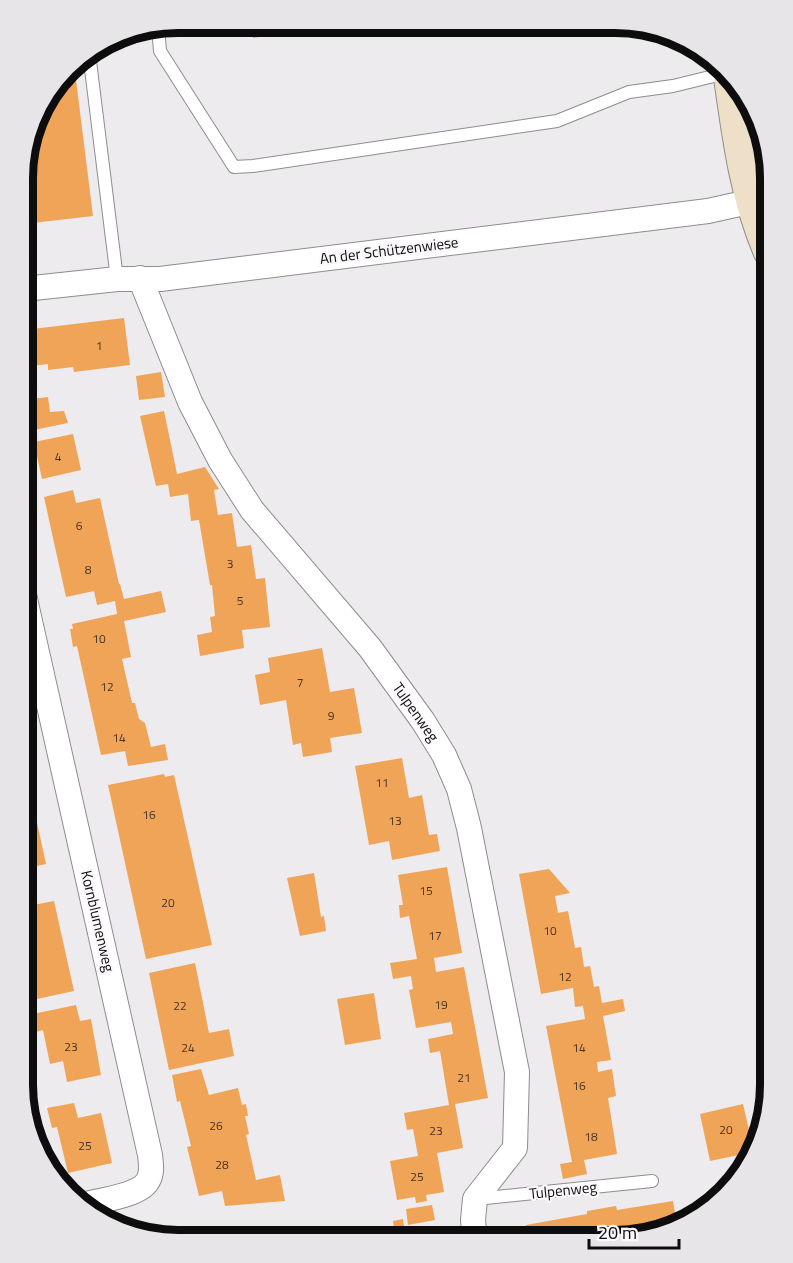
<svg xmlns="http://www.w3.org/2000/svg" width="793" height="1263" viewBox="0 0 793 1263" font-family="'Titillium Web',sans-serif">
	<rect width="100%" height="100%" fill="#edebee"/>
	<!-- building -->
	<path fill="#efa458" d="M251 23 353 24V25L253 38Z
		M74 64 93 216 24 224V158L39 109Z
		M124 318 130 365 74 372 73 367 48 370V364L24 367V330Z
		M161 372 165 397 139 400 136 376Z
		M48 397 50 412 64 411 68 423 29 431 24 416 23 400Z
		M164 411 177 474 205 467 219 489 214 490 218 515 232 513 237 547 251 545 256 579 265 578 270 627 242 630 244 648 200 656 197 635 212 632 210 617 215 616 212 585H210L199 520 191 521 188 494 170 497 168 484 156 486 140 416Z
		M73 434 81 470 42 479 34 442Z
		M73 490 76 503 100 498 119 584H120L124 599 161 591 166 612 124 621 131 657 122 659 132 703H135L139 719 145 723 151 747 165 744 168 760 128 766 125 751 101 755 77 646 73 647 70 629H73L72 624 117 614 115 601 97 605 94 591 66 597 44 497Z
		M322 648 330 692 354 688 362 733 330 738 332 752 303 757 301 743 293 745 286 700 260 705 255 675 270 672 268 658Z
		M402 758 409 798 422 795 429 835 437 834 440 851 392 860 389 841 369 845 355 766Z
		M164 774 165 777 174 775 212 945 146 959 108 785Z
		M27 776 46 864 23 869V777Z
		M447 867 462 953 434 958 436 972 464 967 488 1098 455 1104 463 1148 437 1153 444 1192 426 1195 427 1201 416 1203 415 1197 397 1200 390 1161 418 1156 413 1129 407 1130 404 1113 449 1105 440 1051 430 1053 428 1039 453 1034 451 1022 416 1028 409 990 413 989 411 976 393 979 390 963 417 959 409 916 400 918 399 905H403L398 875Z
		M549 869 570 893 555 896 558 913 568 911 575 948 581 947 584 967 590 966 594 987 599 986 602 1003 623 999 625 1011 603 1016 611 1060 597 1062 598 1072 612 1069 616 1096 608 1098 617 1154 584 1160 587 1174 563 1179 560 1164 572 1162 546 1026 585 1019 583 1006 575 1007 573 988 541 994 519 874Z
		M23 872 27 886 23 887Z
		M314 873 321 917 324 916 326 931 300 936 287 878Z
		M54 901 74 991 23 1002V907Z
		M195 963 209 1033 229 1029 234 1056 169 1070 149 973Z
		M374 993 381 1039 345 1045 337 999Z
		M76 1005 80 1021 91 1019 101 1075 67 1082 63 1061 50 1064 43 1030 36 1032 33 1014Z
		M201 1069 209 1095 238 1088 242 1105 246 1104 248 1116H245L249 1134 246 1135 256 1180 280 1175 285 1201 225 1206 222 1191 199 1196 187 1147 191 1146 180 1101 177 1102 172 1075Z
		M74 1103 78 1118 101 1113 112 1163 68 1173 57 1127 52 1128 47 1108Z
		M743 1104 752 1143 748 1153 710 1161 700 1114Z
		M673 1201 677 1226 674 1229 620 1239 619 1229 592 1234 593 1240H529L526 1225 587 1214V1211L616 1206 617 1210Z
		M432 1205 435 1220 408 1225 406 1209Z
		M403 1219 404 1226 394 1228 393 1221Z"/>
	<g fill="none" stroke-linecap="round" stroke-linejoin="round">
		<defs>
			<path id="service" d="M158 27 160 51 234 167 253 166 557 121 629 92 673 86 726 73
				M89 53 117 279
				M476 1199 652 1181"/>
			<path id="minor" d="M140 278 190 402 220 460 252 510 370 648 423 721 444 755 459 789 469 828 517 1072 515 1148 475 1199 473 1220 475 1240
				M24 289 117 279H160L708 211 753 201
				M23 590 150 1155C151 1164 153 1174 147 1182 138 1196 97 1201 81 1205"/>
			<path id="secondary" d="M731 81C739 138 747 198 770 251"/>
		</defs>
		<!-- service casing -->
		<use href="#service" stroke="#8e8c8e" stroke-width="14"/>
		<!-- minor casing -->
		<use href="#minor" stroke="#8e8c8e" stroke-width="26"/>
		<!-- secondary casing -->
		<use href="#secondary" stroke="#8e8c8e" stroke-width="35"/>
		<!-- service -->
		<use href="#service" stroke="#fff" stroke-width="12"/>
		<!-- minor -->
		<use href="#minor" stroke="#fff" stroke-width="24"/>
		<!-- secondary -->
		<use href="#secondary" stroke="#eedfc9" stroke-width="33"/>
	</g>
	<g text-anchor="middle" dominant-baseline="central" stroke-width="4.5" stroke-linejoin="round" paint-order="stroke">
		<!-- number labels -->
		<g font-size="12" fill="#463320">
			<text x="99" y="345">1</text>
			<text x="58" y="456">4</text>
			<text x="79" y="525">6</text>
			<text x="230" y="563">3</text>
			<text x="88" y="569">8</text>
			<text x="240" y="600">5</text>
			<text x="99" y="638">10</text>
			<text x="300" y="682">7</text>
			<text x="107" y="686">12</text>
			<text x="331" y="715">9</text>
			<text x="119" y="737">14</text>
			<text x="382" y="782">11</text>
			<text x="149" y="814">16</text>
			<text x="395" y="820">13</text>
			<text x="426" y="890">15</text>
			<text x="168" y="902">20</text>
			<text x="550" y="930">10</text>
			<text x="435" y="935">17</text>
			<text x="565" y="976">12</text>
			<text x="441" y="1004">19</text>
			<text x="180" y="1005">22</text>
			<text x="71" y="1046">23</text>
			<text x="188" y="1047">24</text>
			<text x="579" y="1047">14</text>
			<text x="464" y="1077">21</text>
			<text x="579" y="1085">16</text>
			<text x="216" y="1125">26</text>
			<text x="726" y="1129">20</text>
			<text x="436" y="1130">23</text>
			<text x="591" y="1136">18</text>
			<text x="85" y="1145">25</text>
			<text x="222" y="1164">28</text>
			<text x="417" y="1176">25</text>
		</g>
		<!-- street labels -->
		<g font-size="15" fill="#0e0d0e" stroke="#fbf8fb">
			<text transform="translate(389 250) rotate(-7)">An der Schützenwiese</text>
			<text transform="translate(416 712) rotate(55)">Tulpenweg</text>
			<text transform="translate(98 921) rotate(77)">Kornblumenweg</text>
			<text transform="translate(563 1190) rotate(-6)">Tulpenweg</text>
		</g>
	</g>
	<!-- crop -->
	<path d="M0 0H793V1263H0ZM178 33H615A145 145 0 0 1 760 178V1085A145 145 0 0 1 615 1230H178A145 145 0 0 1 33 1085V178A145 145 0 0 1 178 33Z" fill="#e8e5e8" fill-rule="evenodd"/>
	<path fill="none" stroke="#0e0d0e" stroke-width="8" d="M178 33H615A145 145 0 0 1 760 178V1085A145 145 0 0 1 615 1230H178A145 145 0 0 1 33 1085V178A145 145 0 0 1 178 33Z"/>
	<!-- scale -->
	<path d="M589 1239v9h90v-9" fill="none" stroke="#0e0d0e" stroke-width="3"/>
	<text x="598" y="1239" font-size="18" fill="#0e0d0e" stroke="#fbf8fb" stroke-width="4.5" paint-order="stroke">20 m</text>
</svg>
